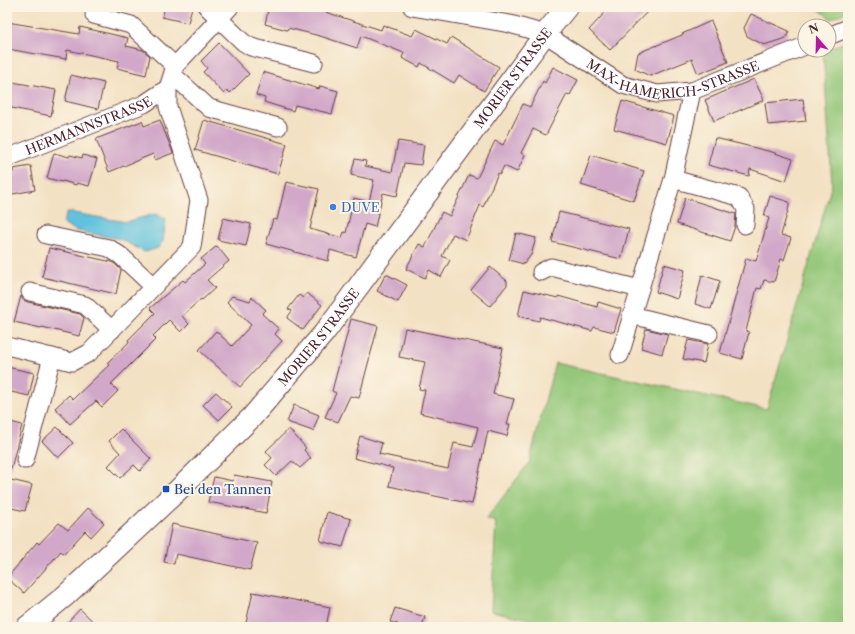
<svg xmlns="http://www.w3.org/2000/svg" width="855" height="634" viewBox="0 0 855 634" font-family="'Libre Caslon Text',serif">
	<rect width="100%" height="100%" fill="#fcf5e5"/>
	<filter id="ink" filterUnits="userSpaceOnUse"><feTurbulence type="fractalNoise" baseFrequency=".025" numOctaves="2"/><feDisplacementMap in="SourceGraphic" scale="8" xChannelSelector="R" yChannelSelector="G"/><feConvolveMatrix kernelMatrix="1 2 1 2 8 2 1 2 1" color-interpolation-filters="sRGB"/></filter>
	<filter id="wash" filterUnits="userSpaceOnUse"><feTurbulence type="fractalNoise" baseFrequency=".012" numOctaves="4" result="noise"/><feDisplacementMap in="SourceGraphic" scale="16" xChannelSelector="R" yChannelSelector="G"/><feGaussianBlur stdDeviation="0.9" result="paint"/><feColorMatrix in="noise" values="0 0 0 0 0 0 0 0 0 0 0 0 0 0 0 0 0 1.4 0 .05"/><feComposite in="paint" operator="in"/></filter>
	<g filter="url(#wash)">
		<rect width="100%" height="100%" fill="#f3e1c3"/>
		<!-- green -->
		<path fill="#94c779" stroke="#6f7352" d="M816 7H848V11L831 19Z
			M848 40V627H567L491 611 496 522 486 519 529 463 555 363 767 409 832 184 823 51 829 50V49Z"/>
		<!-- water -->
		<path fill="#60c2de" stroke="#557084" d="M67 212 126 222 155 214 166 219 163 241 158 248 145 252 120 239 77 231 63 223Z"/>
		<g id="blocks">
			<!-- building -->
			<path fill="#d1a8c9" d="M165 7H192L188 23 162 17Z
				M269 7H310L381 30 383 25 412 36 416 29 447 44 451 37 499 67 484 91 459 75 454 83 421 63 419 67 402 58 404 53 361 36 357 48 320 36 288 28 287 30 265 24Z
				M610 7H652L610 50 589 30Z
				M751 14 789 31 786 38 764 45 747 36 744 28Z
				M711 21 728 62 698 74 692 59 650 76 635 69 638 53 682 35V34Z
				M7 22 79 34 80 27 128 38 126 46 143 50 150 56 146 75 117 68 119 61 67 50 66 59 7 49Z
				M219 43 249 74 230 93 227 90 224 94 203 72 207 68 201 61Z
				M553 67 578 80 570 95 567 94 546 135 533 129 521 153 525 155 517 172 504 166 500 174 498 173 483 207 480 205 466 240 453 234 442 256 450 260 441 277 429 270 425 278 406 269 419 244 425 247 442 212 450 216 469 175 477 178 495 141 503 145 523 104 530 107 543 81 545 83Z
				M263 72 319 89 320 86 338 91 332 114 295 105 293 111 264 102 265 98 256 95Z
				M71 75 104 83 98 109 65 101Z
				M754 79 764 100 714 121 705 100Z
				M7 81 56 90 51 116 7 107Z
				M803 99 806 121 768 125 765 103Z
				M622 101 674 116 667 143 614 129Z
				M160 120 173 153 155 160 153 154 109 172 96 139 142 121 144 126Z
				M204 120 287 144 278 174 195 150Z
				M715 138 772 152 793 159 786 181 750 169 749 176 708 165Z
				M398 141 424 145 421 165 404 163 397 196 383 193 375 227 365 224 356 257 330 250 328 261 266 244 273 219 277 220 286 182 319 189 310 229 342 238 344 232 346 233 354 198 369 202 374 180 351 175 355 159 366 161 365 166 392 172Z
				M54 153 69 157 70 155 82 158 83 155 97 159 89 186 77 183 76 185 63 181 62 182 47 178Z
				M591 155 644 171 634 201 581 185Z
				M31 166 35 190 7 195V173L13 172V169Z
				M770 196 789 202V207L781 235 791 238 784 260 781 259 774 282 764 280 761 289 757 288 746 331 749 332 742 359 720 353 746 258 756 261 769 218 764 216Z
				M685 198 736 214 735 226 730 241 677 224Z
				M559 212 629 229 621 259 552 242Z
				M223 218 251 224 246 246 218 240Z
				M516 233 536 238 531 255 524 264 509 260Z
				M217 246 229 261 207 280 215 288 202 300 201 299 182 316 189 324 181 332 169 320 153 336 156 339 111 384 118 391 102 407 96 401 70 424 55 408 69 395 73 399 109 365 107 363 129 342 128 340 155 313 150 308 183 280 185 282 205 264 201 259Z
				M49 248 112 262 115 264 121 270 116 294 42 277Z
				M664 264 685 270 677 299 656 292Z
				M490 267 507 281V285L490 306 471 290Z
				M386 274 407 285 398 302 377 291Z
				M702 275 720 281 711 309 695 304Z
				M524 290 558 298V296L597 307 598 302 621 309 614 332 594 327 592 331 540 317 539 321 518 316Z
				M307 293 322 305 303 330 287 318 292 311 288 309 299 295 303 298Z
				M21 296 23 300 28 302 80 314 84 318 79 336 42 327 41 328 14 322Z
				M232 296 250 301 252 297 266 310 262 314 279 329 275 334 282 341 240 387 199 350 216 331 232 346 251 325 227 302Z
				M351 319 378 326 359 398 350 396 338 422 325 417 336 393 332 391Z
				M405 328 503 348 493 394 514 399 507 424H510L507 436 488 431 472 504 389 486 393 468 354 458 360 436 382 443 379 454 448 469 454 443 473 447 478 427 420 413 425 390 419 389 425 362 399 357Z
				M646 329 668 334 662 354 641 348Z
				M688 340 708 344 704 363 683 359Z
				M7 367 34 373 29 396 7 391Z
				M216 392 232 407 219 420 203 405Z
				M294 405 319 415 313 431 287 422Z
				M7 421 22 425 11 469H7Z
				M57 427 73 443 58 458 42 441Z
				M121 429 151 459 140 471 134 465 120 478 108 466 120 453 109 441Z
				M289 429 306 448 304 450 311 458 300 468 292 461 276 476 265 465 272 458 266 451Z
				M234 475 272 482 266 513 208 502 214 477 233 481Z
				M7 479 32 485 25 511 7 507Z
				M88 508 104 523 91 537 85 531 64 554 61 551 24 593 7 578 37 542 39 544 59 523 68 530Z
				M327 512 351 519 343 547 320 541Z
				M172 524 257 543 250 570 176 554 174 564 164 562Z
				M253 592 330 607 326 627H268L246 623Z
				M395 608 425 617 422 627H397L398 624 390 622Z
				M80 609 99 627H63Z"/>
		</g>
	</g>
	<g filter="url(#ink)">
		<use href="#blocks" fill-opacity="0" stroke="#633c42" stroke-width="1"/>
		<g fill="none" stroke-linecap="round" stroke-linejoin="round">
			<defs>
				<g id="minor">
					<path d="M207 7 243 42 251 47 314 63"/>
					<path id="s1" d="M412 7 510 24 545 34 623 85 657 94 692 91 805 46"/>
					<path d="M94 15 131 25 175 66"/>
					<path d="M829 36 848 28"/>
					<path d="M173 75 209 108 278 127"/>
					<path id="s2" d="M7 158 144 104 168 88"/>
					<path d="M673 179 739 197 746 209 745 225"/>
					<path d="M46 235 109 248 121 256 153 286"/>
					<path d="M541 272 551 267 640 289"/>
					<path d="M30 292 85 305 112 330"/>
					<path d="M631 315 709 334"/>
					<path d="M7 346 72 362 89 353 192 247 199 200 168 107V88L175 66 230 7"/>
					<path d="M620 355 673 179 692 91"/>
					<path d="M25 460 52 357"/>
				</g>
				<g id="major">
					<path id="s3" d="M27 627 65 596 176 492 252 417 324 333 545 34 567 7"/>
				</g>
			</defs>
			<!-- minor casing -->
			<use href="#minor" stroke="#633c42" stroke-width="19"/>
			<!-- major casing -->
			<use href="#major" stroke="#633c42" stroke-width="23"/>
			<!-- minor -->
			<use href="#minor" stroke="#fff" stroke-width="17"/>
			<!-- major -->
			<use href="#major" stroke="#fff" stroke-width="21"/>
		</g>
	</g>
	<!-- markers -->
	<circle fill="#3f7fe0" stroke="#fcf5e5" stroke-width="1.5" cx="333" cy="207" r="4"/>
	<rect fill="#1a4fb4" stroke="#fcf5e5" stroke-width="1.5" x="162" y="485" width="8" height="8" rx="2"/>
	<g text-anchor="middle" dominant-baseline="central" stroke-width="4" stroke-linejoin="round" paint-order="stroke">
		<!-- street labels -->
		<g font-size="13" fill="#4a1f2b" stroke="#fcf5e5">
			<text stroke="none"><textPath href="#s1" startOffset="279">MAX-HAMERICH-STRASSE</textPath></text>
			<text stroke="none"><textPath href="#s3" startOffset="736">MORIER STRASSE</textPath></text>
			<text stroke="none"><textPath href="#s2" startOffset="88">HERMANNSTRASSE</textPath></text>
			<text stroke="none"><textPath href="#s3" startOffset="412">MORIER STRASSE</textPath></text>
		</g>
		<!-- shop labels -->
		<g font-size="13" fill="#366cbe" stroke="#fcf5e5" text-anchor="start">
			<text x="341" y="207">DUVE</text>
		</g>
		<!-- transit labels -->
		<g font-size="13" fill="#164399" stroke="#fcf5e5" text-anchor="start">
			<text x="174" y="489">Bei den Tannen</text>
		</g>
	</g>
	<!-- margin -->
	<rect width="855" height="634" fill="none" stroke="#fcf5e5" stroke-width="24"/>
	<!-- north arrow -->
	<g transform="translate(817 38) rotate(340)"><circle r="19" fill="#fcf5e5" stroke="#b59f9b"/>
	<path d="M0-3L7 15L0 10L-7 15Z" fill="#b5179e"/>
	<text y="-6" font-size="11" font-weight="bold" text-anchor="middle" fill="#4a1f2b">N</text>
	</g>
</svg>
